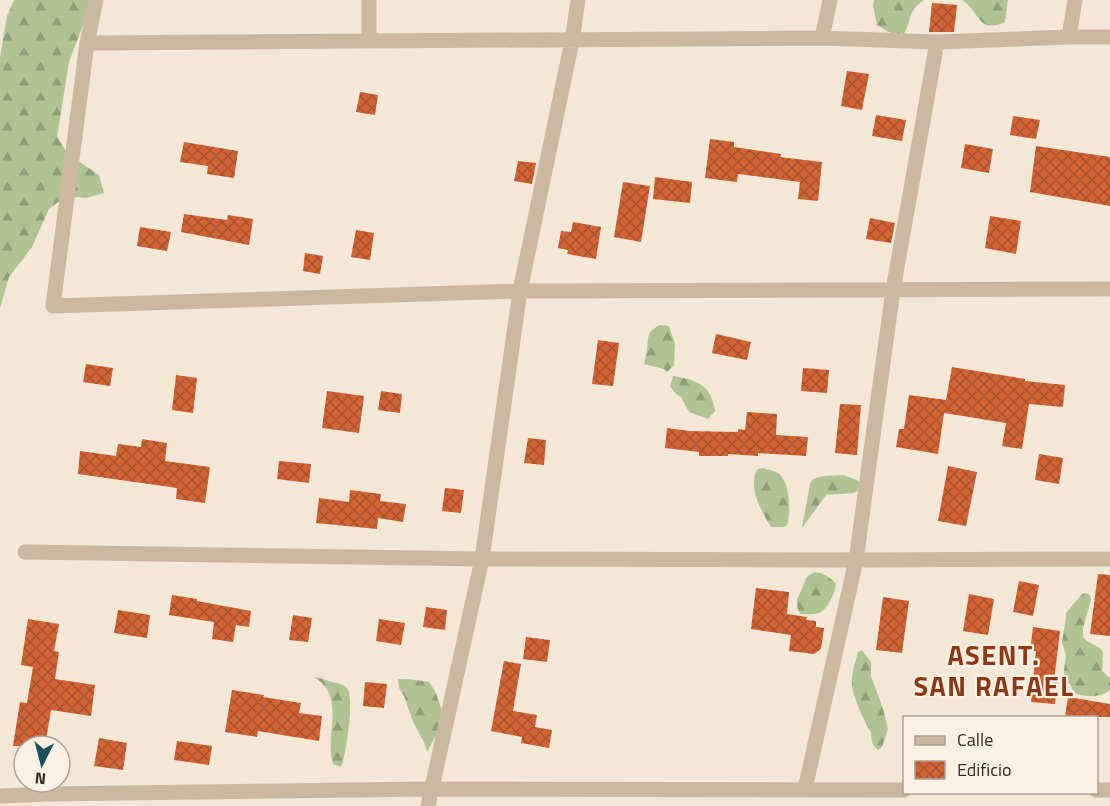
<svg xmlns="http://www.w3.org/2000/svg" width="1110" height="806" viewBox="0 0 1110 806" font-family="'Titillium Web',sans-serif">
	<defs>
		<pattern id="forest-firs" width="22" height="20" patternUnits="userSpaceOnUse" patternTransform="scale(1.5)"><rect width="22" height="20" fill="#b1c395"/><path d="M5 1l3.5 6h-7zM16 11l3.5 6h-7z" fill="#919f79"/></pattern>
		<pattern id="building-cross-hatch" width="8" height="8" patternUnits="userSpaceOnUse" patternTransform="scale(1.5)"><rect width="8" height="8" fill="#d16335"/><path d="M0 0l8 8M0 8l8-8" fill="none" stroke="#aa522d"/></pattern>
	</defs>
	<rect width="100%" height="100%" fill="#f3e7d6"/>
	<!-- forest -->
	<path fill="url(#forest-firs)" d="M14 0H91L88 6 83 25 69 62 57 137 68 154 99 175 104 193 86 198 66 196 49 209 32 247 9 277 0 308V57L7 16Z
		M874 0H924C906 13 913 18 904 34L894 35 877 25 873 6Z
		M962 0H1008L1005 22C978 35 980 11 962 0Z
		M660 325 669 326 675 344 674 365 667 372 664 369 644 364C645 359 647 354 647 349 649 336 646 332 660 325Z
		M673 376C698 380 711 385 715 411L708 419 689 412 681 397 676 394 670 386Z
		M763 468C769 470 777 471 781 476 790 486 791 513 787 525L783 527H771C762 512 746 485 758 469Z
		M843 475 857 480 861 483C860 487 860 489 856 492 853 494 832 494 826 495L802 528 810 484 813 479 823 476Z
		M815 572C823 573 830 577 836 584 835 593 828 609 819 613 814 615 806 614 800 614 799 611 797 608 797 605 796 599 799 596 801 591 806 582 803 577 815 572Z
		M1086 593 1090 595 1091 600 1083 628V637L1087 641 1100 648 1103 652 1102 671 1110 678V690C1101 698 1084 697 1074 693L1070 684 1065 681 1064 670 1066 656 1062 642 1066 618V613L1082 594Z
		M862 650 871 662V676L883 709 888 729 882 747 878 750C872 746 871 739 871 732 865 723 853 697 852 686 851 675 855 663 858 652Z
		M314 677C323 678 324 680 332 682 338 684 345 683 348 690 354 701 346 756 341 767L333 764C324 736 347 697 314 677Z
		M398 679H409L429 682 435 691 445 719 427 752 424 742 414 724 404 696 399 688Z"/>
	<!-- building -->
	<path fill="url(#building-cross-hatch)" d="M932 3 957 5 954 32H929Z
		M847 71 869 74 862 110 841 106Z
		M360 92 378 95 375 115 356 112Z
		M876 115 906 120 902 141 872 136Z
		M1013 116 1040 120 1036 139 1010 135Z
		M710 139 734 142V147L781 154 780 157 822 162 818 201 798 199 800 182 738 174 737 182 705 178Z
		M184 142 238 151 234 178 207 174 208 166 180 162Z
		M965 144 993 149 989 173 961 168Z
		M1036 146 1110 157V206L1030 192Z
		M518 161 536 163 532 184 514 181Z
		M655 177 692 182 690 203 653 199Z
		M623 182 650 186 641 242 614 237Z
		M184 214 227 220 228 215 253 219 249 245 181 232Z
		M990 216 1021 221 1016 254 985 248Z
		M870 218 895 223 891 243 866 239Z
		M573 222 601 227 596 259 567 254 568 250 558 248 561 231 571 232Z
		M140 227 171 232 167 251 137 246Z
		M356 230 374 233 370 260 351 257Z
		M305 253 323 256 320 274 303 271Z
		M716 334 751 342 747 360 712 353Z
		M598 340 619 343 613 386 592 384Z
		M86 364 113 368 110 386 83 382Z
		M952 367 1025 379V381L1065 385 1063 407 1029 404 1022 449 1002 446 1006 423 944 413 938 454 896 447 899 429H904L909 395 946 400Z
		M803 368 829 370 827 393 801 391Z
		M176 375 197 378 193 413 172 410Z
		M327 391 364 396 359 433 322 428Z
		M381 391 402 394 400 413 378 410Z
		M840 404 861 405 857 455 835 453Z
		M747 412 777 414 776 435 808 437 806 456 758 453V456L728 454V456H699V452L665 448 667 428 689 431 738 432V429L745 430Z
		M528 438 546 440 544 465 524 463Z
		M142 439 167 443 165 461 210 467 205 503 176 499 177 488 78 474 80 451 116 456 118 444 141 447Z
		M1039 454 1063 458 1059 484 1035 480Z
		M279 461 311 464 309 483 277 479Z
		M948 466 977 472 966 526 938 521Z
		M445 488 464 490 461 513 442 511Z
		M350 490 381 494 380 501 406 504 403 522 378 518 377 529 316 523 319 498 349 502Z
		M1098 574 1110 575V636L1090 634Z
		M1019 581 1039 585 1033 616 1013 612Z
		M756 588 789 592 787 614 807 617 806 620 816 621V627L824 628 821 649 814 654 789 651 791 635 751 629Z
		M969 594 994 599 988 635 963 631Z
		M172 595 197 599V601L251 611 249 627 236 625 233 642 212 639 214 622 169 615Z
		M883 597 909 601 902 653 876 650Z
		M426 607 447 610 445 630 423 627Z
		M118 610 150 615 147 638 114 633Z
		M293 615 312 618 308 642 289 640Z
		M28 619 59 624 54 651 59 652 55 679 95 685 91 716 51 710 45 746H13L20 702 27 703 33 667 21 665Z
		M379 619 405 623 401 645 376 641Z
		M1033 627 1060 631 1054 681H1058L1055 704 1031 702 1036 651H1030Z
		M526 637 550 640 547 662 523 659Z
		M504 661 521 664 513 711 537 715 535 727 552 730 549 748 521 743 522 737 491 731Z
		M365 682 387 684 384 708 363 706Z
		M232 690 264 695 263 697 301 703 299 713 322 716 319 741 258 731 257 737 225 732Z
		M1068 697 1110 704V717H1075L1065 716Z
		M99 738 127 743 123 770 94 766Z
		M177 741 212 746 209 765 174 760Z"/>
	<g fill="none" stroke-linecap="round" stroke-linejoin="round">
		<!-- street -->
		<path stroke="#ccb7a1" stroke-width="15" d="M96 0 87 43 53 306 520 291 572 41 578 0
			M1069 37 1075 0
			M822 38 830 0
			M369 40V0
			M937 42 893 290 856 560 1110 559
			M87 43 822 38 937 42 1069 37H1110
			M25 552 482 559 856 560 805 789
			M1096 790H1110
			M0 796 47 794 431 789 904 790
			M428 806 482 559 520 291 1110 289"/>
	</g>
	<g text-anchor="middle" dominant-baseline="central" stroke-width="4.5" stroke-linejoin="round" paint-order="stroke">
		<!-- district labels -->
		<g font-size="27" font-weight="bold" letter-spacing="1.5" fill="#8b3816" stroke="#fbf1e2">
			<text x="994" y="654">ASENT.<tspan x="994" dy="31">SAN RAFAEL</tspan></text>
		</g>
	</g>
	<!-- legend -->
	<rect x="903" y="716" width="195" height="78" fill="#fbf1e2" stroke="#aca296" stroke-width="1.5"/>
	<rect x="915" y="736" width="30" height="9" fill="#ccb7a1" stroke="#aca296" stroke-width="1.5"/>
	<text x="957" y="746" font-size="18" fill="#352b25">Calle</text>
	<rect x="915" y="761" width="30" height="18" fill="url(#building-cross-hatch)" stroke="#aca296" stroke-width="1.5"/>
	<text x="957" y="776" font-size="18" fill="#352b25">Edificio</text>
	<!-- north arrow -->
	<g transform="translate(42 764) rotate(186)"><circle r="28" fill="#fbf1e2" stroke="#aca296" stroke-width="1.5"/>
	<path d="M0-4.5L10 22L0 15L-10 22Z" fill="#17525a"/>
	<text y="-9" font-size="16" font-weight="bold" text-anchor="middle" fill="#352b25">N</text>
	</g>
</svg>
